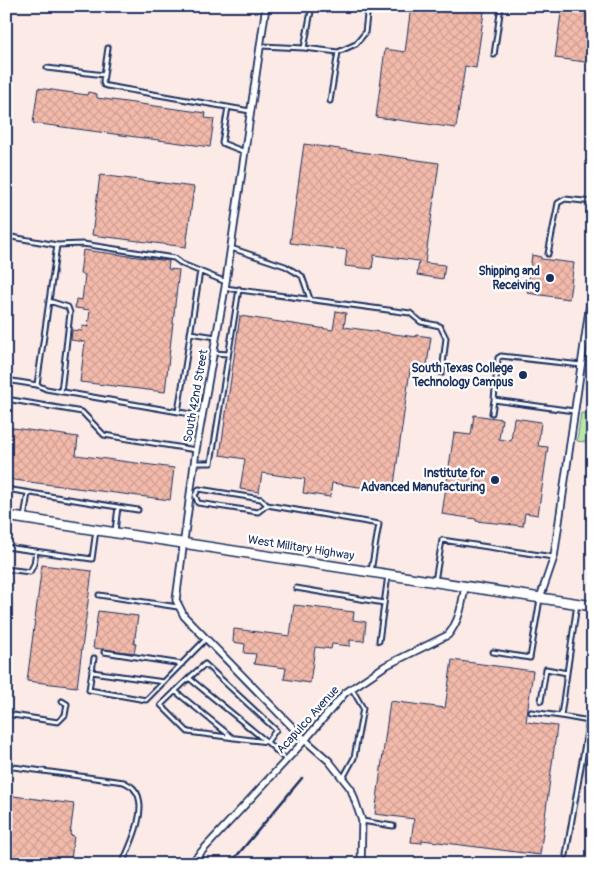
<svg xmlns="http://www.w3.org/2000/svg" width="599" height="870" viewBox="0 0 599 870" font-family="Pangolin,sans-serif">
	<defs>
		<pattern id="building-cross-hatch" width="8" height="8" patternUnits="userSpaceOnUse" patternTransform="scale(1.25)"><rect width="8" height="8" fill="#f3baaa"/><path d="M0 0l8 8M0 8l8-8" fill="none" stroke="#d0a095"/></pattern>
	</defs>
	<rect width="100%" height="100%" fill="#fbeae6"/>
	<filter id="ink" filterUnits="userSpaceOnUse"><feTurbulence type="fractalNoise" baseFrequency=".02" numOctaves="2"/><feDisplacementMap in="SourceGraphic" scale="10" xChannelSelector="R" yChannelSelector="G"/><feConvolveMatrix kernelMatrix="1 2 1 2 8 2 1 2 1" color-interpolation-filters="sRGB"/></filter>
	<g filter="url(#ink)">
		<!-- pitch -->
		<path fill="#b7e8a8" stroke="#698c83" d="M581 413 593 415V443L577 441Z"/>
		<!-- building -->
		<path fill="url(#building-cross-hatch)" stroke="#1b2f5e" d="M411 6H475L474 11 484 12 476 68 465 66 456 128 376 117 385 49 405 52Z
			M562 6H593V63L555 58Z
			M38 88 87 95 88 92 97 94V98L206 113 205 118 214 119 210 147 33 123Z
			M304 144 439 163 425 263 445 265 443 279 417 275 419 261 374 255 372 269 345 266 347 250 290 243Z
			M100 175 194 187 186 247 92 235Z
			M83 250 169 261 168 269 179 270 165 392 80 382 85 342 71 340 72 330 82 331 83 326 88 327 90 310 75 308 76 299 82 300 85 275 80 274Z
			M532 255 541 257V259L574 263 569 299 527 293Z
			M336 311 346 313 344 327 416 337V335L431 337 426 372 410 370 393 492 332 483 330 497 303 493 305 479 262 473 259 492 240 489 245 459 220 455 240 316 333 330Z
			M474 415 502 419 499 439 511 441 514 418 541 422 538 446 548 447 538 515 525 513 523 526 476 521V519L442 514 454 433 471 435Z
			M6 427 78 437 76 455 174 468 170 500 6 479Z
			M42 565 92 571 77 687 27 681Z
			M294 605 354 612 353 620 366 622 364 641 350 640V646L332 644 331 649 315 647 310 683 284 679 286 668 254 664 256 654 244 653 245 644 233 642 234 629 290 636Z
			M98 611 138 616 134 644H136L134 653 93 648Z
			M452 660 533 671 526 722 557 726 540 855 422 840V843L411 842 414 819 375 814 390 701 445 708Z
			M6 795 74 804 70 835 74 836 71 860H66L65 864H6Z"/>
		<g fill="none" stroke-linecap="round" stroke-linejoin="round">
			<defs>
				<path id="lane" d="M261 46 304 48 338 52 356 44 365 33 368 6
					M108 48 103 82 104 85 107 86 250 111
					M304 48 312 6
					M494 55 501 6
					M47 68 104 75
					M330 101 338 52
					M228 107 222 143 245 152
					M6 236 57 245
					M231 248 285 266 302 276 310 299
					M548 254 558 203 565 199 593 202
					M225 288 410 313 421 322 440 326 446 338 442 373
					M49 301 68 307 70 313 61 392
					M190 333 216 337
					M214 353 228 354
					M6 380 37 385
					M6 399 82 412 104 435 196 450
					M494 400 498 358 501 356 581 365
					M178 412 200 271
					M492 413 494 400 574 411
					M202 416 46 389 37 385 57 245 83 244 174 258 182 264 226 282
					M195 463H211L239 289
					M6 489 118 507 115 531
					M195 495 199 489 261 499 267 505 379 524 371 571
					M195 495 198 503 258 512 267 505
					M118 507 138 510
					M24 518 28 493
					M6 547 92 559 96 530
					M6 569 30 572 34 564 36 551
					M435 581 442 540 553 557
					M296 588 384 603
					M99 595 178 607
					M379 641 388 575
					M104 652 182 664
					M493 652 530 658 540 599
					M94 658 89 690 146 700 206 639
					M92 672 164 682
					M567 673 561 716 589 721
					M189 678 205 664 276 730 267 742 188 732 161 705 189 678 267 742 286 760
					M175 691 233 738
					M541 701 546 669 567 673 577 604
					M531 712 561 716
					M6 714 58 722 65 715 67 704 62 701
					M6 766 124 782C127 784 132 786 134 789 150 806 130 846 122 864
					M343 778 354 758 363 708 352 689
					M362 821 393 826
					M566 855 593 696"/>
				<path id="street" d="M266 6 225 288 196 450 176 600 184 616 305 740 329 761 351 789 362 821 361 864
					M540 598 554 557 593 282
					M190 864 305 740 345 693 385 666 448 635C460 620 462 604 465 586"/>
				<path id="secondary" d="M6 516 593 606"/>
			</defs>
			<!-- lane casing -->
			<use href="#lane" stroke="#1b2f5e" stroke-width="7"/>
			<!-- street casing -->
			<use href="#street" stroke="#1b2f5e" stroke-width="9"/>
			<!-- secondary casing -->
			<use href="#secondary" stroke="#1b2f5e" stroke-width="12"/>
			<!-- lane -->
			<use href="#lane" stroke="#fff" stroke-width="3"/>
			<!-- street -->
			<use href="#street" stroke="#fff" stroke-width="5.5"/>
			<!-- secondary -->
			<use href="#secondary" stroke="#fff" stroke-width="9"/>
			<!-- rail -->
			<path stroke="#1b2f5e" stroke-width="2.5" d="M230 864 302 778"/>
		</g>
	</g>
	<!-- markers -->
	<g fill="#1b2f5e" stroke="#fff" stroke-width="2">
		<circle cx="550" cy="278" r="5"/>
		<circle cx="523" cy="375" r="5"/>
		<circle cx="495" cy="480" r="5"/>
	</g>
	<g text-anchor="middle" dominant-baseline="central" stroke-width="4.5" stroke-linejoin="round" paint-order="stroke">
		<!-- poi labels -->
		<g font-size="12" font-weight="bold" fill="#1b2f5e" stroke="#fff" text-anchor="end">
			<text x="540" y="271">Shipping and<tspan x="540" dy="14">Receiving</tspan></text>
			<text x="513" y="368">South Texas College<tspan x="513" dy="14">Technology Campus</tspan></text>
			<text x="485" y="473">Institute for<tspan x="485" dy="14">Advanced Manufacturing</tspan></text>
		</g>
		<!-- street labels -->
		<g font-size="12" fill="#1b2f5e" stroke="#fff">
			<text transform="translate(196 396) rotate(-80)">South 42nd Street</text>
			<text transform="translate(301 548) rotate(9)">West Military Highway</text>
			<text transform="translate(308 720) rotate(-48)">Acapulco Avenue</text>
		</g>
	</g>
	<!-- margin -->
	<rect width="599" height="870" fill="none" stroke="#fff" stroke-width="25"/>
	<rect x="12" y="12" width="574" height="845" fill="none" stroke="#1b2f5e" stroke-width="2" filter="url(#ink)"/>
</svg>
